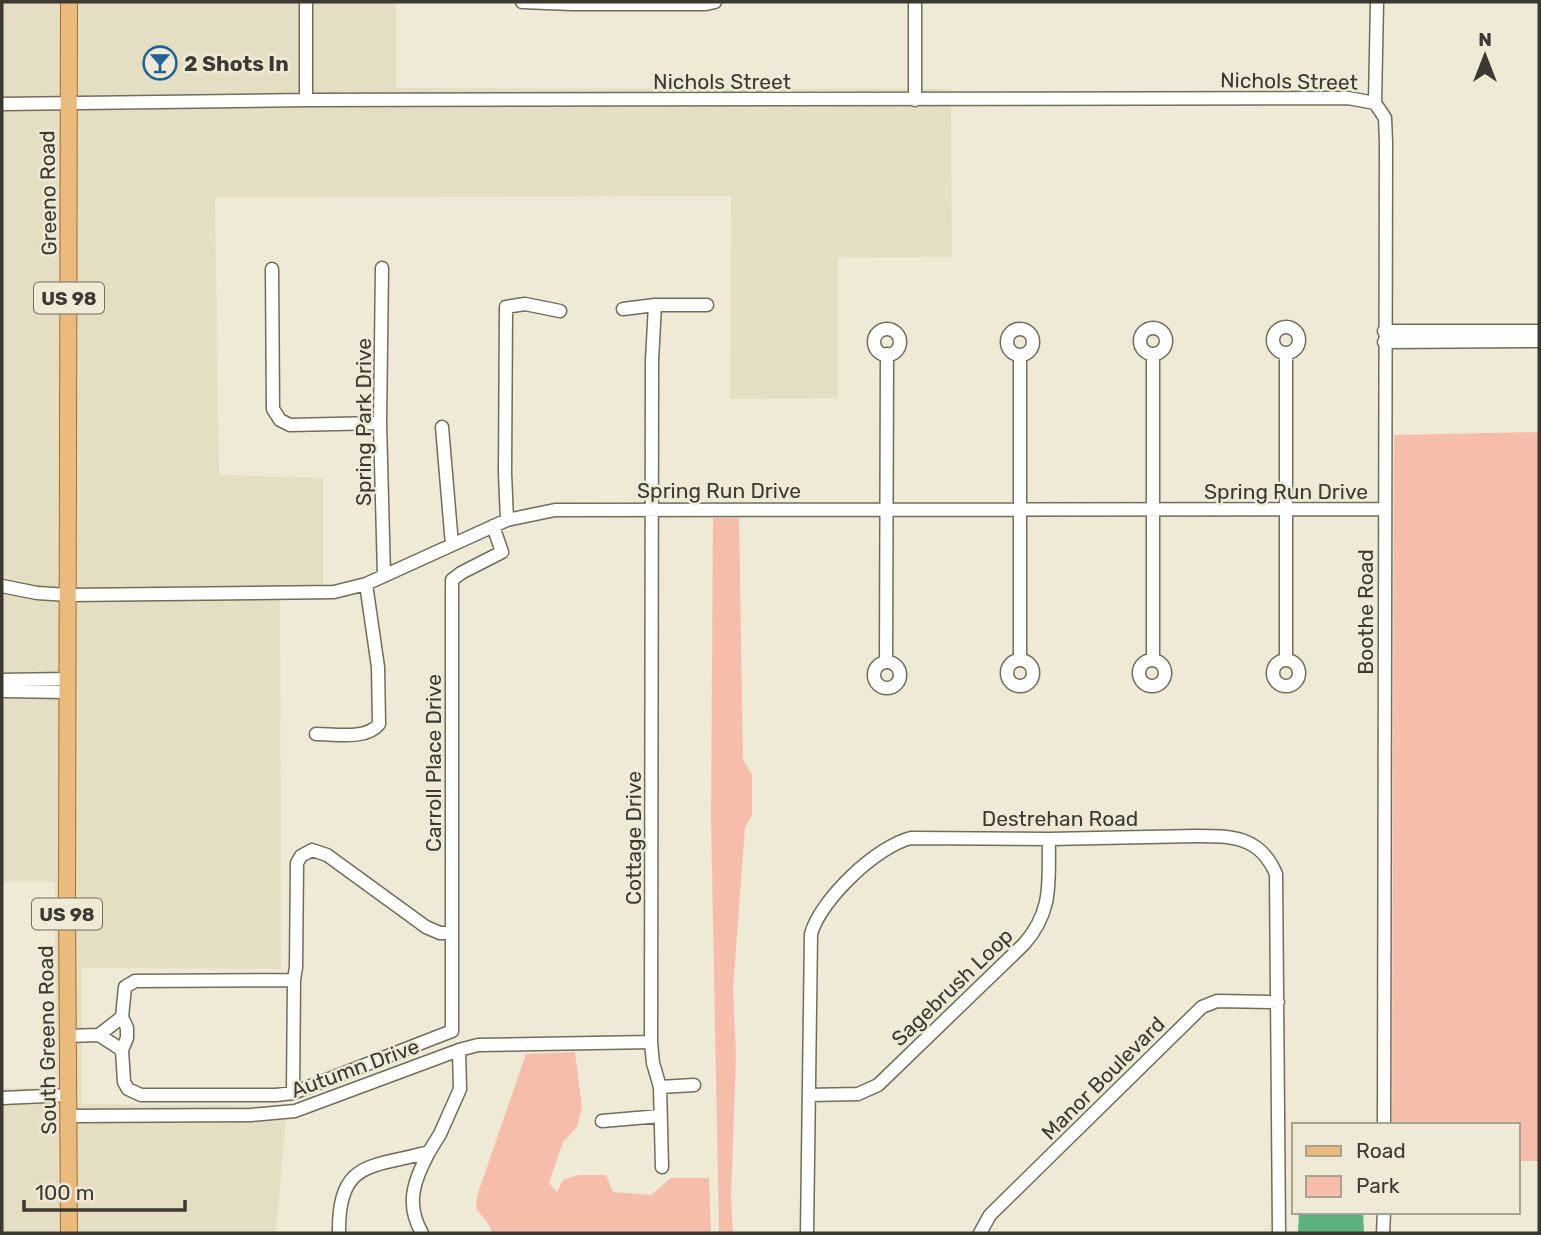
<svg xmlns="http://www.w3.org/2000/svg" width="1541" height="1235" viewBox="0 0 1541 1235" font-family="Rubik,sans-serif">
	<rect width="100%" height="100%" fill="#eeead5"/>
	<!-- built -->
	<path fill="#e4dec2" d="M2 2H396V88L951 89 952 257 838 258V398L730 399 731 196 215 197 219 475 323 478V597L280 599 281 969 82 968V1104L287 1106 276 1233H2V1088L55 1089V882H2Z"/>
	<!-- green -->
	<path fill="#f7bdab" d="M1539 432V1161H1518V1125H1392L1394 435Z
		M713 518H739L743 760 752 774V815L745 827 733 989 736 1057 731 1199 733 1233H719L711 819Z
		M575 1052 582 1107 577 1127 563 1142 549 1183 557 1192 563 1180 578 1175H606L613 1192 651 1195 671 1178H709L711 1233H492L489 1225 476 1208 477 1196 526 1054Z"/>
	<!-- water -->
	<path fill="#5cb181" d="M1299 1212H1363L1364 1233H1298Z"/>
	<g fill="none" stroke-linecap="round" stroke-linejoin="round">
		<defs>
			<path id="minor" d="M522 2 572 4H706L715 2
				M915 2V100
				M306 100V2
				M1375 103 1385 118 1386 142 1384 1125
				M1375 103 1377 2
				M2 104 306 100 1348 98 1375 103
				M382 268 380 423 384 576
				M272 269 273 409 280 420 290 425 380 423
				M655 305 652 360 651 1042 653 1063 660 1087 662 1167
				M623 309 655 305H707
				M1273 340a13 13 0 1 1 26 0a13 13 0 1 1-26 0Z
				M1140 341a13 13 0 1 1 26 0a13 13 0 1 1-26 0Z
				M874 342a13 13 0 1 1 26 0a13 13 0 1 1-26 0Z
				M1007 342a13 13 0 1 1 26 0a13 13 0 1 1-26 0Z
				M1384 331H1539
				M1384 342 1539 341
				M1286 353V660
				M442 427 452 545
				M507 520 505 473 506 307 525 304 560 311
				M2 586 37 593 69 595 334 592 366 584 507 520 555 510 1384 509
				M1007 673a13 13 0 1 1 26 0a13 13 0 1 1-26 0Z
				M1139 673a13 13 0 1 1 26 0a13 13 0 1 1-26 0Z
				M1273 673a13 13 0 1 1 26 0a13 13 0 1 1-26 0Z
				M1020 660V355
				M1153 660V354
				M874 675a13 13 0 1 1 26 0a13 13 0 1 1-26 0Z
				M886 662 887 354
				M2 680 68 679
				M2 691 68 692
				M316 734C335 734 367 740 379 724L378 667 366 584
				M122 1017 127 1028V1038L122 1050 124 1082 128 1089 141 1095H276L293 1093 452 1031V580L461 573 502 552 493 526
				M99 1035 122 1050
				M68 1036 99 1035 122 1017 125 987 135 981 294 980 296 967 297 863 301 856 312 850 327 855 426 927 440 933H452
				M660 1087 694 1085
				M293 1093 294 980
				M809 1095 858 1094 878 1085 1024 944C1054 910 1048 881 1049 839
				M2 1098 69 1095
				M69 1116 251 1115 295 1111 459 1050 478 1045 651 1042
				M602 1121 660 1116
				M339 1233C338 1159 372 1168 429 1152L440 1134 460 1089 459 1050
				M422 1233C405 1204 414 1180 429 1152
				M807 1233 811 934C820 900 877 846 911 838L1049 839 1196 836C1232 836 1260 836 1276 874L1279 1233
				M980 1233 990 1215 1202 1007 1217 1001 1278 1002
				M1383 1233 1384 1212"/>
			<path id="major" d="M69 2 67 905 69 1233"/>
		</defs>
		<!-- minor casing -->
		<use href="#minor" stroke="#706d5a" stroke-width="15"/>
		<!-- major casing -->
		<use href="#major" stroke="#a4702a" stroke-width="18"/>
		<!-- minor -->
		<use href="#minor" stroke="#fff" stroke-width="12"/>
		<!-- major -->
		<use href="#major" stroke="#ebbb7d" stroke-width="16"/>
	</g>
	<!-- icons -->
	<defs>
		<symbol id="bar-ring" viewBox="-11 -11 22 22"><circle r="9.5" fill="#eeead5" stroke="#206399" stroke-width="1.5"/><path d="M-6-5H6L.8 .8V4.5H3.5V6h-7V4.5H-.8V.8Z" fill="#206399"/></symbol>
	</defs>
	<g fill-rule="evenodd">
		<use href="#bar-ring" x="141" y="44" width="38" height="38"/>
	</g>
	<g text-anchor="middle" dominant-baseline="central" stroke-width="5" stroke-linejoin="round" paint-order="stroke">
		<!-- shield labels -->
		<g fill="#eeead5" stroke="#716e62" stroke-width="2">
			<rect x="34" y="282.5" width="70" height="31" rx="5"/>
			<rect x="32" y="898.5" width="70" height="31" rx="5"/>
		</g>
		<g font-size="19" font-weight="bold" fill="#3b3931">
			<text x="69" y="298">US 98</text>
			<text x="67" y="914">US 98</text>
		</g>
		<!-- poi labels -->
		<g font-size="21" font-weight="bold" fill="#3b3931" stroke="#eeead5" text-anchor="start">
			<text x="184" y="63">2 Shots In</text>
		</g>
		<!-- street labels -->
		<g font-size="21" fill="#3b3931" stroke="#eeead5">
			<text x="722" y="81">Nichols Street</text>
			<text transform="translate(1289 81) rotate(1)">Nichols Street</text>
			<text transform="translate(48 193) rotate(-91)">Greeno Road</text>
			<text transform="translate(363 422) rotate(-90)">Spring Park Drive</text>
			<text x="719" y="490">Spring Run Drive</text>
			<text x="1286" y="491">Spring Run Drive</text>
			<text transform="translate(1365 612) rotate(-90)">Boothe Road</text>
			<text transform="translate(433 763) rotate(-90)">Carroll Place Drive</text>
			<text x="1060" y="818">Destrehan Road</text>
			<text transform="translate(633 838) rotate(-90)">Cottage Drive</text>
			<text transform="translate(952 987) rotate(-44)">Sagebrush Loop</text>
			<text transform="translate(47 1040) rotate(-91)">South Greeno Road</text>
			<text transform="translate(355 1068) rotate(-20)">Autumn Drive</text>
			<text transform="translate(1103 1078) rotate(-45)">Manor Boulevard</text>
		</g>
	</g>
	<!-- border -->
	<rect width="1541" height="1235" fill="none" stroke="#3b3931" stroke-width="7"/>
	<!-- legend -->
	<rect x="1292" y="1123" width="228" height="91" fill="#eeead5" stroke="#a6a393" stroke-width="2"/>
	<rect x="1306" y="1146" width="35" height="10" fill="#ebbb7d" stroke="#a6a393" stroke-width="2"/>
	<text x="1356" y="1158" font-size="21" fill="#3b3931">Road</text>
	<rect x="1306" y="1176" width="35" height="21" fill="#f7bdab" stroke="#a6a393" stroke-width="2"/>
	<text x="1356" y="1193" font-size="21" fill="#3b3931">Park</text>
	<!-- north arrow -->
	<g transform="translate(1485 56)" stroke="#eeead5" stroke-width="5" paint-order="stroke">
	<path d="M0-5L12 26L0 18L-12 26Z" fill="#3b3931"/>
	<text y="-10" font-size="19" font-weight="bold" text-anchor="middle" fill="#3b3931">N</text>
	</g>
	<!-- scale -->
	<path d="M24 1200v10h161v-10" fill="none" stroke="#3b3931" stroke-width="3.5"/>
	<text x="35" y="1200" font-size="21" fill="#3b3931" stroke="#eeead5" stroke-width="5" paint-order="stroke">100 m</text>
</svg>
